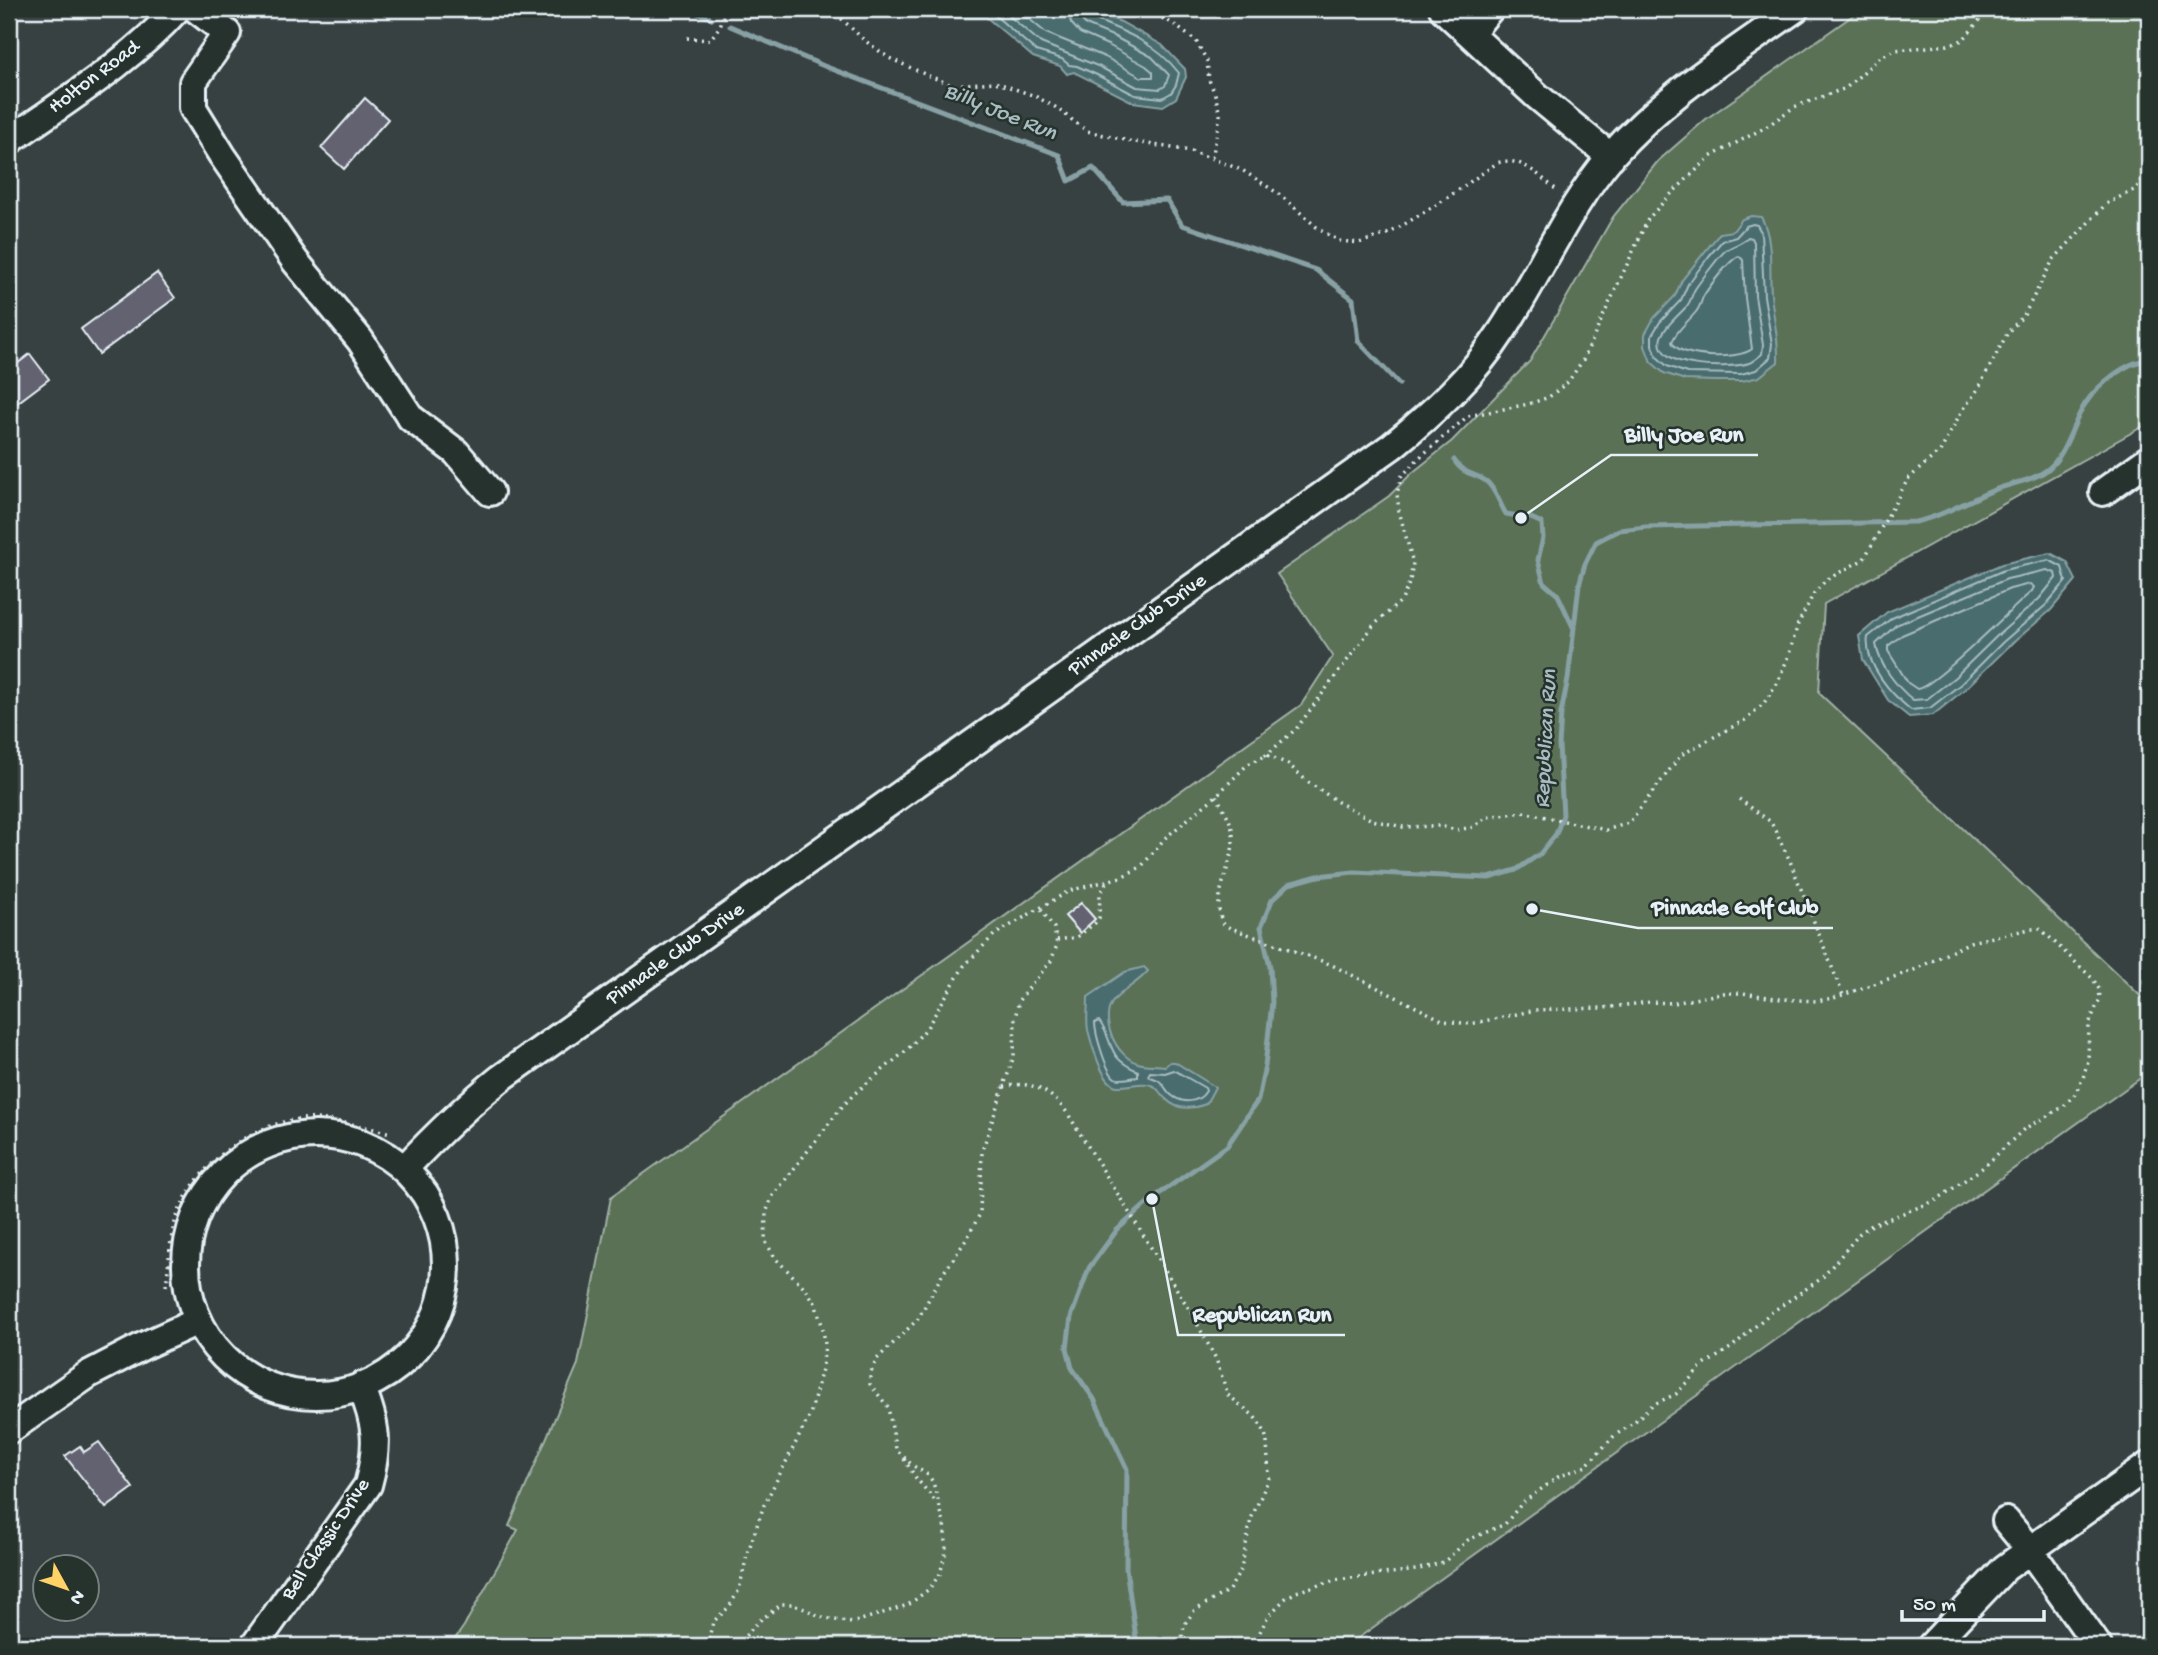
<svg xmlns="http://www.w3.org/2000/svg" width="2158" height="1655" viewBox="0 0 2158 1655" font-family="'Gochi Hand',sans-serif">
	<rect width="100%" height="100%" fill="#384141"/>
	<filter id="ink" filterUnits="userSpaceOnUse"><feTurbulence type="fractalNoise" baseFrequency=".0143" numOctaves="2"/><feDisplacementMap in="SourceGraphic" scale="14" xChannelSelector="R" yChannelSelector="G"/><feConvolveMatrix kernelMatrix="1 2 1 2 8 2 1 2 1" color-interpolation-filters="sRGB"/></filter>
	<g filter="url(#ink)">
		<!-- green -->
		<path fill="#5a7156" stroke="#a1b1a7" stroke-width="2" d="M1862 9H2149V423L1824 604 1819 693 2149 1004V1072L1347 1646H450L464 1626 518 1530 509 1526 578 1364 611 1197 1301 705 1333 656 1277 574 1389 496 1412 473 1452 441 1530 361 1613 217 1658 161 1706 119Z"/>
		<!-- water -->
		<path fill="#486c6e" stroke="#88a1a5" stroke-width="2" d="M921 9H1086L1121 22 1162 45 1185 69 1186 77 1176 98 1163 106 1133 102 1074 72 1067 74 1060 66 1033 57 986 17H941Z
			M1751 216 1761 217C1774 240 1769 269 1771 294 1773 317 1779 338 1778 362L1759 377 1742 381H1716L1685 380 1664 373 1651 362 1645 346V334L1654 318 1675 296 1682 280 1720 233 1733 231 1742 219Z
			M2050 553 2067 562 2076 580 2051 610 2008 647 1965 689 1933 715 1909 717 1888 700 1863 660 1859 636 1887 612 2002 564Z
			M1144 967 1148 971C1138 983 1124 989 1114 1000 1098 1018 1116 1057 1138 1063 1146 1066 1156 1064 1165 1066L1170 1062H1175L1215 1087 1206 1104C1192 1109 1177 1111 1166 1099 1162 1096 1159 1090 1155 1087 1144 1080 1129 1087 1117 1086 1103 1085 1091 1043 1088 1030 1086 1020 1088 1008 1088 997L1125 972Z"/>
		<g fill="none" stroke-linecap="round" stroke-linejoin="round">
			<!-- shore -->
			<path stroke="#a8bcc1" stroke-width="2" d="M966 9 990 11 1036 51 1062 59 1069 65 1077 66 1097 75 1135 95 1162 98 1171 93 1176 85 1179 73C1157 44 1124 31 1091 18L1087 9
				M1001 9 1041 43 1100 67 1137 87 1160 89 1165 86 1169 75 1152 57 1115 37 1086 25 1080 18 1078 9
				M1017 9 1046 33 1105 57 1141 77H1153V72L1146 66 1110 46 1080 33 1071 23 1068 9
				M1753 224 1757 225 1761 232 1764 296 1772 344 1770 358 1756 370 1741 374 1687 373 1667 366 1657 357 1652 345V335L1660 322 1681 300 1688 284 1709 256 1722 241 1736 237 1746 226Z
				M1748 237 1752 238 1754 242 1755 296 1763 345 1762 354C1758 357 1754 361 1749 363 1732 369 1652 370 1661 337 1665 326 1677 317 1685 308 1691 303 1691 296 1695 289 1699 283 1720 255 1725 251 1732 245 1741 245 1748 237Z
				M1739 256 1743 260 1745 298 1752 349C1739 360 1679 359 1672 342 1677 329 1688 322 1696 312 1700 307 1701 302 1703 297 1708 288 1730 259 1739 256Z
				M2049 560 2062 567 2066 581 2046 605 2003 642 1961 684 1930 708 1911 710C1891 694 1864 664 1868 637L1892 618 2004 570Z
				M2047 570 2055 573 2056 578 2039 599 1997 636 1955 677 1927 699 1913 700C1897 687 1879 665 1876 644L1896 625 2007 579Z
				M2030 584 2034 587 2032 591C2013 607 1932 689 1917 689L1908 683 1888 651V646L1902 635 2010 589Z
				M1099 1021C1116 1044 1104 1056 1138 1071V1077C1132 1077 1120 1081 1115 1078 1106 1072 1095 1033 1095 1023Z
				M1174 1070 1205 1088 1206 1091C1198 1104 1181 1104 1170 1094 1166 1090 1163 1083 1158 1080 1155 1078 1151 1078 1148 1076L1150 1072 1165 1073Z"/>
			<!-- stream -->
			<path stroke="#88a1a5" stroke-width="5" d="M689 9 712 19
				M730 26 824 66 1059 155 1069 181 1093 168 1123 202 1167 200 1182 225 1316 270 1353 299 1358 341 1399 384
				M1454 460C1464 476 1473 472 1486 481 1496 489 1499 503 1506 514L1531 518 1542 523 1543 538 1538 560 1544 583 1558 595 1573 627
				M1134 1646 1136 1638 1126 1568 1127 1469 1094 1399 1072 1368 1067 1348 1071 1317 1089 1268 1117 1230 1152 1199 1227 1146 1258 1100 1265 1066 1272 1002 1270 967 1261 927 1272 900 1289 884 1318 876 1354 872 1489 878 1516 870 1540 854 1556 834 1563 815 1559 745 1561 713 1568 679 1579 585 1585 564 1596 542 1619 530 1646 527 1915 522C1943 516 1967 501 1994 490 2012 483 2033 481 2048 469 2067 453 2072 424 2085 404 2098 385 2126 361 2149 360"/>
		</g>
		<!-- building -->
		<path fill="#62626f" stroke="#e8f1f8" stroke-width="2" d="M365 98 388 119 344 169 321 148Z
			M157 273 175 298 99 354 81 329Z
			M30 354 49 379 9 409V370Z
			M1081 903 1095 919 1080 933 1065 916Z
			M99 1442 133 1488 106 1508 65 1456 80 1446 84 1452Z"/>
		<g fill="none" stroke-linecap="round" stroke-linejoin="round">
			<defs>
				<path id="minor" d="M196 9 227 33 193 82V108L222 155 295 261 360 340 411 418 456 452 490 492
					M1443 9 1537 96 1611 157
					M1470 33 1490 9
					M9 141C65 101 131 61 177 9
					M2103 492 2149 459
					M186 1265a130 130 0 1 1 260 0a130 130 0 1 1-260 0Z
					M404 1169C435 1136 466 1106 501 1078L1392 446C1434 412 1473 376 1502 331 1540 273 1567 208 1612 155 1664 96 1732 54 1795 9
					M9 1430 89 1374 145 1345 198 1321
					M2006 1521 2030 1550 2098 1646
					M254 1646 368 1485C379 1445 377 1425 361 1386
					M1931 1646 2005 1568 2149 1465"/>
			</defs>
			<!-- minor casing -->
			<use href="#minor" stroke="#e8f1f8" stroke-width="32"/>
			<!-- path -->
			<path stroke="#e8f1f8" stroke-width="3.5" stroke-dasharray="2 5" stroke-linecap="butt" d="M831 9 864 40 889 58 929 76 952 85 995 82 1035 96 1055 107 1087 131 1129 141 1191 151 1242 170 1279 194 1320 230 1340 241 1359 243 1390 233 1441 202 1497 163C1521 155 1540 177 1558 191
				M1143 9 1172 23 1196 41 1207 61 1209 80 1215 94 1220 115 1212 159
				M687 38 710 40 720 26 726 9
				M1265 756 1296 729 1373 626 1402 600 1410 581 1413 563 1399 511 1397 494 1401 477 1420 457 1468 416 1529 404 1549 397 1568 382 1583 360 1648 219 1668 197 1710 157 1766 127 1794 107 1846 88 1879 58 1895 50 1948 45 1963 40 1989 9
				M1216 796C1224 809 1232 821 1233 836 1235 866 1207 900 1225 926L1330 964 1444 1021 1470 1024 1536 1010 1604 1008 1650 1002 1674 1003 1724 993H1743L1781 999 1816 1001 1834 998 1914 970 1970 942 2030 929H2040L2045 933 2093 979 2099 989 2100 998 2089 1024 2088 1061 2083 1078 2075 1094 2063 1107 2024 1129 1985 1166 1935 1201 1872 1225 1860 1233 1822 1278 1769 1314 1732 1347 1701 1367 1676 1394 1652 1405 1633 1423 1614 1436 1586 1466 1558 1477 1522 1503 1505 1524 1468 1540 1444 1562 1416 1570 1335 1580 1296 1592 1286 1598 1268 1616 1253 1646
				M1739 799 1771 822 1790 861 1843 995
				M1057 940 1077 937 1095 923 1099 918 1100 894 1107 881
				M1004 1087C1032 1079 1052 1092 1068 1114L1191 1312 1216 1359 1228 1395 1254 1416 1265 1432 1267 1443 1269 1478 1251 1519 1241 1570 1229 1590 1194 1611 1184 1625 1181 1646
				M166 1286C169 1265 169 1242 175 1222 192 1169 245 1125 301 1119 326 1117 365 1127 391 1133
				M904 1459 916 1478 937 1503
				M707 1646 713 1622 729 1607 739 1590 747 1555 764 1505 810 1415 822 1369 825 1345 823 1328 815 1303 806 1289 776 1259 765 1241 766 1213 772 1197 841 1108 854 1094 908 1049 926 1029 964 966 994 935 1069 891 1121 877 1141 867 1165 838 1216 796 1248 764 1267 755 1288 764 1308 782 1338 802 1372 820 1403 827 1440 826 1456 830 1474 827 1487 817 1523 812 1606 830 1629 823 1681 755 1745 720 1764 703 1776 685 1788 658 1798 624 1814 593 1826 580 1864 559 1908 479 1941 450 1960 414 1978 389 2008 332 2024 315 2053 260 2106 204 2136 189 2149 165
				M736 1646 759 1621 782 1604H793L825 1618 852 1623 908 1605 929 1589 940 1574 946 1551V1542L944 1523 933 1482 928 1475 912 1465 896 1449 888 1407 870 1384V1375L876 1360 918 1319 942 1275 966 1240 980 1214 982 1151 1014 1056 1015 1018 1019 1000 1051 961 1057 945 1054 928 1039 907"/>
			<!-- minor -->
			<use href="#minor" stroke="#26332d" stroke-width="26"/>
		</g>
	</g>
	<g text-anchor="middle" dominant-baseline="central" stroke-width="5" stroke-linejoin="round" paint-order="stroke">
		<!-- street labels -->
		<g font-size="21" fill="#e8f1f8" stroke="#26332d">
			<text transform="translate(95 78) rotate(-37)">Holton Road</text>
			<text transform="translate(1138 626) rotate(-35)">Pinnacle Club Drive</text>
			<text transform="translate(676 955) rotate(-35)">Pinnacle Club Drive</text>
			<text transform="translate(327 1540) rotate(-56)">Bell Classic Drive</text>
		</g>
		<!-- water labels -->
		<g font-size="23" font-style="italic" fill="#a8bcc1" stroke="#26332d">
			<text transform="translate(1000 113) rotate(22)">Billy Joe Run</text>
			<text transform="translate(1547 739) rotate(-87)">Republican Run</text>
		</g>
	</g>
	<!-- callouts -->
	<path fill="none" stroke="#e8f1f8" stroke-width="2.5" d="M1521 518L1611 455H1758M1532 909L1638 928H1833M1152 1199L1178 1335H1345"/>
	<g fill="#e8f1f8" stroke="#26332d" stroke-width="2.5">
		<circle cx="1521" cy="518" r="7"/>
		<circle cx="1532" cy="909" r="7"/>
		<circle cx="1152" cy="1199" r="7"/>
	</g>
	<g font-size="23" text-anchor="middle" font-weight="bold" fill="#e8f1f8" stroke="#26332d" stroke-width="5" stroke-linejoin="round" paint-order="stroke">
		<text x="1684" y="441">Billy Joe Run</text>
		<text x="1735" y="914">Pinnacle Golf Club</text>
		<text x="1262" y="1321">Republican Run</text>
	</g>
	<!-- margin -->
	<rect width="2158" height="1655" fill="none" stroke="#26332d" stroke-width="35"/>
	<rect x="18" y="18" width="2123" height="1620" fill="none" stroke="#e8f1f8" stroke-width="2.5" filter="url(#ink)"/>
	<!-- north arrow -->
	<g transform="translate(66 1588) rotate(130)"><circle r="33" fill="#26332d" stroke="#747f7e" stroke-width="2"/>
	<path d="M0-5L12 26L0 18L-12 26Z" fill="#ffd166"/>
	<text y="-10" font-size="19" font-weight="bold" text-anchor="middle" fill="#e8f1f8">N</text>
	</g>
	<!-- scale -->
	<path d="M1902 1610v10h142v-10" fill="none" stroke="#e8f1f8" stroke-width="3.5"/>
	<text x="1913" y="1610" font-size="21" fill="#e8f1f8" stroke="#26332d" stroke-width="5" paint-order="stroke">50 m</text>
</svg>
